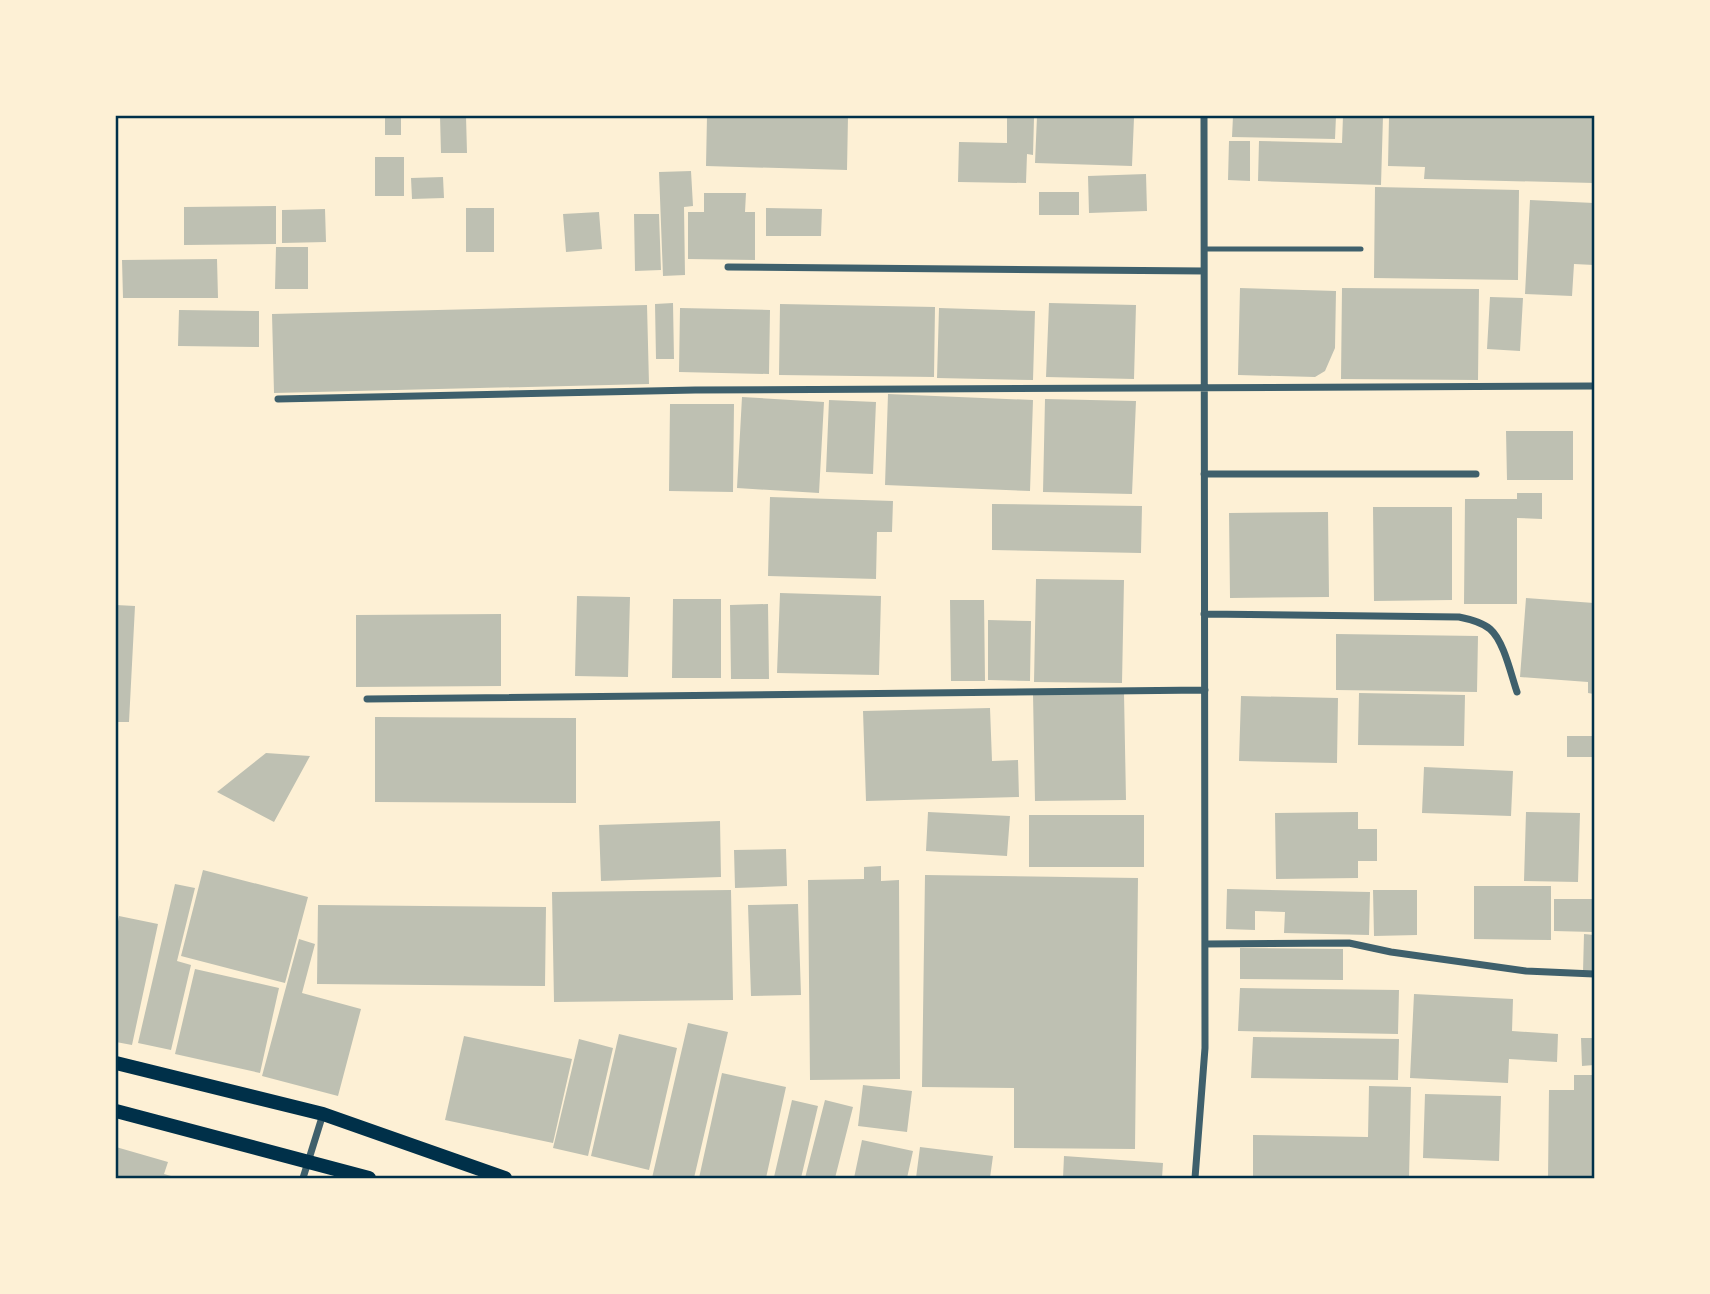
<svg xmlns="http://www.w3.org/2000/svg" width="1710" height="1294" viewBox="0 0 1710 1294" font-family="'Source Sans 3',sans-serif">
	<rect width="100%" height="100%" fill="#fdf0d5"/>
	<!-- building -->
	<path fill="#bec0b2" d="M385 116H401V135H385Z
		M440 116H466L467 153H441Z
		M707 116H848L847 170 706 166Z
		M1037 116 1134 118 1132 166 1035 163Z
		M1233 116H1336L1335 139 1232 137Z
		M1343 116H1383L1381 185 1258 181 1259 141 1342 143Z
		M1426 116H1594V183L1424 179 1425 167 1388 166 1389 117 1426 118Z
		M1007 117 1034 118 1033 155 1027 154 1026 183 958 182 959 142 1007 143Z
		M1229 141H1250V181L1228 180Z
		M375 157H404V196H375Z
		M691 171 693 206 684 207 685 275 663 276 659 172Z
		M1146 174 1147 211 1089 213 1088 176Z
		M443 177 444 198 412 199 411 178Z
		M1375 187 1519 190 1518 280 1374 278Z
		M1039 192H1079V215H1039Z
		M704 193H746L745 212H755V260L688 259V212H704Z
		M1530 200 1594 203V265L1574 264 1572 296 1525 294Z
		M276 206V244L184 245V207Z
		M466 208H494V252H466Z
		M766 208 822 209 821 236H766Z
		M325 209 326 242 282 243V210Z
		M599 212 602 249 566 252 563 214Z
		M634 214H659L661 270 635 271Z
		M276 247H308V289H275Z
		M217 259 218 298H123L122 260Z
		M1240 288 1336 291 1335 348 1325 371 1315 377 1238 375Z
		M1342 288 1479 289 1478 380 1341 379Z
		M1490 297 1523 298 1520 351 1487 349Z
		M673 303 674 359H656L655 304Z
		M1049 303 1136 305 1134 379 1046 377Z
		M780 304 935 307 934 377 779 375Z
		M647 305 649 384 274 393 272 314Z
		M680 308 770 310 769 374 679 372Z
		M939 308 1035 311 1033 380 937 378Z
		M179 310 259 311V347L178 346Z
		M888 394 1033 400 1030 491 885 485Z
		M742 397 824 402 819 493 737 488Z
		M1045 399 1136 401 1132 494 1043 492Z
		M829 400 876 402 873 474 826 472Z
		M670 404H734L733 492 669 491Z
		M1506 431H1573V480H1507Z
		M1517 493H1542V519L1517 518V604H1464L1465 499H1517Z
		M770 497 893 501 892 532H877L876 579 768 576Z
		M992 504 1142 506 1141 553 992 550Z
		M1373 507H1452V600L1374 601Z
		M1328 512 1329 597 1230 598 1229 513Z
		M1036 579 1124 580 1122 683 1034 682Z
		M780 593 881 596 879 675 777 673Z
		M577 596 630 597 628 677 575 676Z
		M1526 598 1594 603V694L1588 693V682L1520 677Z
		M673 599H721V678H672Z
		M950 600H984L985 681H951Z
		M768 604 769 679H731L730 605Z
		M116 605 135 606 129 722H116Z
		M501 614V686L356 687V615Z
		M988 620 1031 621 1030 681 988 680Z
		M1336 634 1478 636 1477 692 1336 690Z
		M1124 693 1126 800 1035 801 1033 694Z
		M1359 693 1465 695 1464 746 1358 745Z
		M1241 696 1338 698 1337 763 1239 761Z
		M990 708 992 761 1018 760 1019 797 866 801 863 711Z
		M375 717 576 718V803L375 802Z
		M1567 736H1594V757H1567Z
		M266 753 310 756 274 822 217 792Z
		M1424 767 1513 771 1511 816 1422 813Z
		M928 812 1010 816 1007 856 926 851Z
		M1358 812V829H1377V861H1358V878L1276 879 1275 813Z
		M1526 812 1580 813 1578 882 1524 881Z
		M1029 815H1144V867H1029Z
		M720 821 721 877 601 881 599 825Z
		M786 849 787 886 735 888 734 850Z
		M881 866V881L899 880 900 1079 810 1080 808 880 864 879V867Z
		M203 870 308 897 285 983 181 956Z
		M925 875 1138 878 1135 1149 1014 1148V1088L922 1087Z
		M175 884 195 888 177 961 191 965 171 1050 138 1043Z
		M1474 886H1551V940L1474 939Z
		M1227 889 1370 892 1369 935 1284 933 1285 912 1255 911V930L1226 929Z
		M731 890 733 1000 554 1002 552 892Z
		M1373 890H1417V935L1374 936Z
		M1554 899H1594L1593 932 1554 931Z
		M798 904 801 995 751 996 748 905Z
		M318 905 546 907 545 986 317 984Z
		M119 916 158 924 132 1045 116 1042V932Z
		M1584 934 1594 935V972H1583Z
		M299 939 315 944 302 993 361 1009 338 1096 262 1076Z
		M1240 948 1343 949V980L1240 979Z
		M195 969 279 988 260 1073 175 1054Z
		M1240 988 1399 990 1398 1034 1238 1031Z
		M1414 994 1513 999 1512 1031 1558 1034 1557 1062 1509 1059 1508 1083 1410 1078Z
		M688 1023 728 1032 694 1178H652Z
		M619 1034 677 1048 649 1170 591 1156Z
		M464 1036 572 1059 553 1143 445 1120Z
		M1253 1037 1399 1039 1398 1080 1251 1078Z
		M1581 1038H1594V1065L1582 1066Z
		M579 1039 613 1048 588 1156 553 1148Z
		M722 1073 786 1087 766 1178H699Z
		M1574 1075H1594V1178H1548L1549 1090H1574Z
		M863 1085 912 1091 907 1132 858 1126Z
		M1369 1086 1411 1087 1409 1178H1253V1135L1368 1137Z
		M1425 1094 1501 1096 1499 1161 1423 1158Z
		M792 1100 818 1106 801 1178H782L774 1177Z
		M825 1100 853 1107 835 1178H805Z
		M862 1140 913 1151 907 1178H854Z
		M116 1147 168 1162 164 1174 178 1178H116Z
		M920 1147 993 1156 990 1178H916Z
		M1064 1156 1163 1163 1162 1178H1063Z"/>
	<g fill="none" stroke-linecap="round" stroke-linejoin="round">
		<!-- service -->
		<path stroke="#3f606c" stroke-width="5" d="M1204 249H1361"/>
		<!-- minor -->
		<path stroke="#3f606c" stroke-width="7" d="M728 267 1204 271
			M278 399 695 390 1594 386
			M1204 474H1476
			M1204 614 1459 617C1469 619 1482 622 1490 629 1504 641 1511 675 1517 692
			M367 699 1205 690
			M1205 944 1349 943 1391 952 1526 971 1594 974
			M303 1178 323 1114
			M1195 1178 1205 1048 1204 116"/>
		<!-- secondary -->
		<path stroke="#003049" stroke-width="14" d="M116 1063 323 1114 505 1178
			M116 1111 369 1178"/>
	</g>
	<!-- border -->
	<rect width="1710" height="1294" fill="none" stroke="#fdf0d5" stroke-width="234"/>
	<rect x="117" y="117" width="1476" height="1060" fill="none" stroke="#003049" stroke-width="2.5"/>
</svg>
